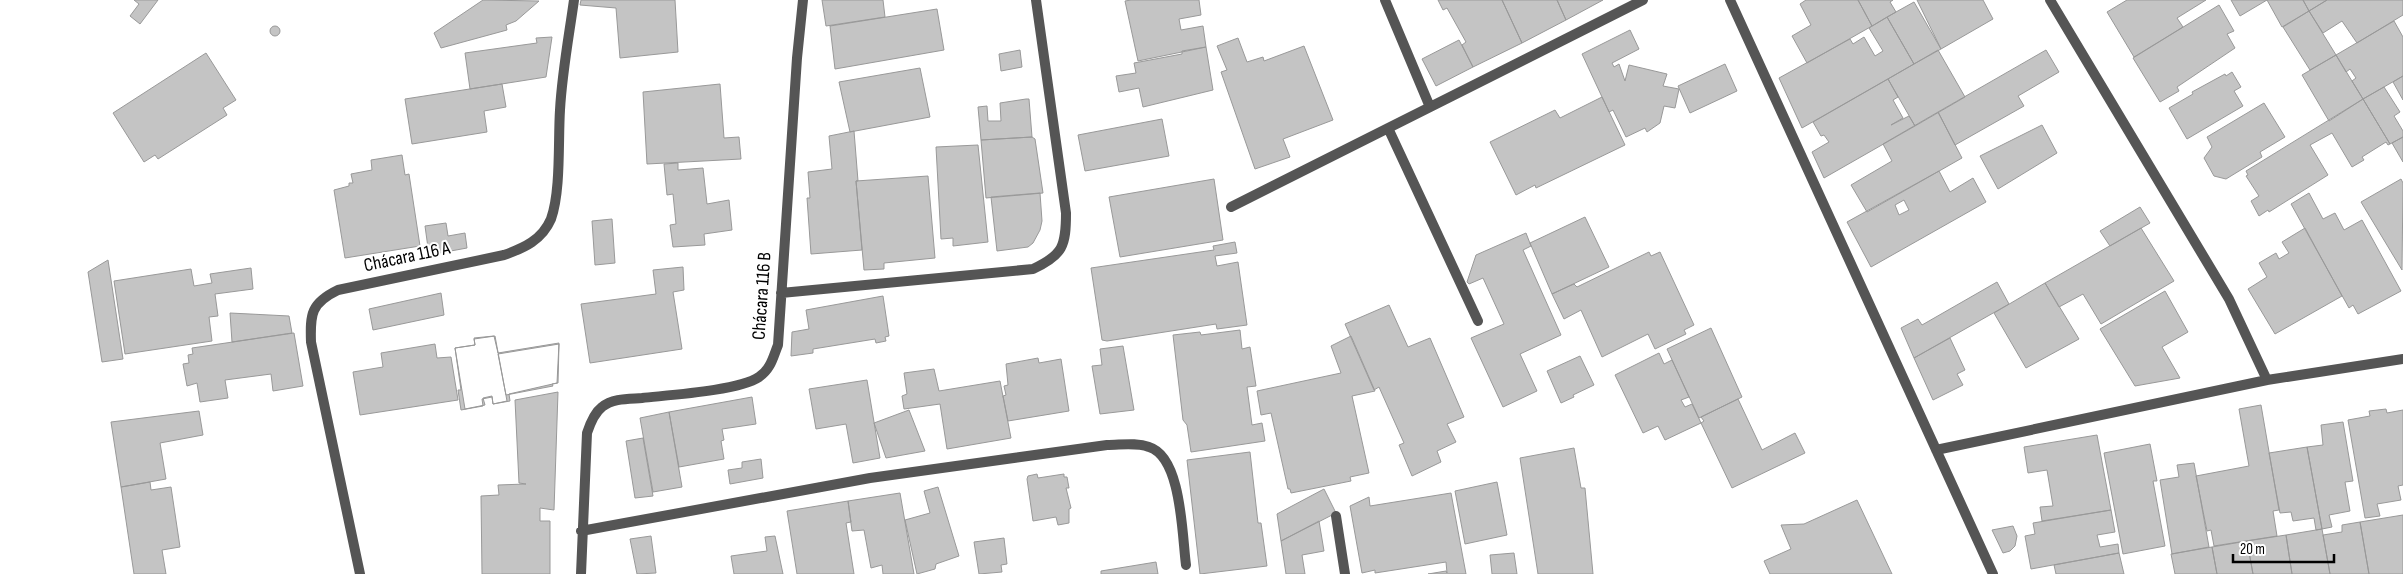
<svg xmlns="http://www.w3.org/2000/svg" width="2403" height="574" viewBox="0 0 2403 574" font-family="'Sofia Sans Condensed',sans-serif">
	<rect width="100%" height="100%" fill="#fff"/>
	<!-- building -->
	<path fill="#c4c4c4" stroke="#999" fill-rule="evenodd" d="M134 0H158L140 24 130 16 139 4Z
		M483 0 539 1 516 21 506 25 507 30 441 48 434 33Z
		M581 0H675L678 52 620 58 616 8 580 5Z
		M822 0H883L885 17 826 26Z
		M1131 0H1199L1201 15 1179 19 1181 30 1203 26 1206 47 1138 61 1125 1Z
		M1438 0H1502L1522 43 1473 67 1462 45 1466 42 1447 8 1443 10Z
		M1502 0H1557L1566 20 1522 43Z
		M1557 0H1603L1566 20Z
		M1806 0H1858L1872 26 1807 63 1792 36 1811 25 1800 4Z
		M1858 0H1893L1890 2 1896 12 1872 26Z
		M1917 0H1983L1993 19 1941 49Z
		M2127 0H2206L2177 18 2183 27 2134 57 2107 12Z
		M2231 0H2303L2309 11 2282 27 2267 0 2240 16Z
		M2303 0H2327L2309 11Z
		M2327 0H2403V15L2357 43 2342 21 2323 33 2309 11Z
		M1914 2 1941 49 1914 64 1887 17Z
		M2219 5 2234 31 2227 34 2235 48 2177 87 2179 91 2160 102 2133 58Z
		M937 9 944 50 835 69 830 26Z
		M2309 11 2336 55 2310 70 2283 27Z
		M1887 17 1914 64 1802 128 1779 78 1850 39 1853 44 1864 37 1875 56 1883 51 1869 28Z
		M2394 21 2403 37V76L2363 99 2352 81 2356 78 2350 69 2346 72 2336 55Z
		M270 31a5 5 0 1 1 10 0a5 5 0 1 1-10 0Z
		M1630 30 1639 49 1612 63 1614 67 1619 64 1625 81 1629 65 1667 74 1663 86 1679 89 1675 108 1664 106 1660 123 1647 132 1645 128 1626 137 1613 110 1609 112 1582 54Z
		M552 37 546 77 470 89 465 53 537 43 536 38Z
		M1238 38 1247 62 1263 57 1264 61 1304 46 1333 120 1283 139 1290 157 1255 169 1221 72 1227 70 1217 46Z
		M1459 40 1473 67 1436 86 1422 59Z
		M1206 47 1213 90 1143 107 1139 88 1119 92 1116 76 1136 73 1134 63 1182 54V51Z
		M1020 50 1022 67 1001 71 999 54Z
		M1938 50 1965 97 1915 126 1888 79Z
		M2046 50 2059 72 2018 96 2024 106 1955 145 1938 112Z
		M206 53 236 100 223 108 227 115 158 159 155 155 144 162 113 113Z
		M2336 55 2363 99 2329 121 2302 75Z
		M1725 64 1737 91 1690 113 1678 86Z
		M920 68 930 117 850 132 839 82Z
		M2232 72 2241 87 2234 91 2243 106 2187 139 2169 108 2193 94 2192 92 2225 74 2226 76Z
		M2403 76V100L2393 82Z
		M1888 79 1898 97 1893 100 1903 118 1891 125 1909 116 1915 126 1824 178 1812 152 1829 142 1824 135 1821 136 1813 122Z
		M502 84 506 107 484 111 487 132 412 144 405 99Z
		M720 84 724 138 739 137 741 159 647 164 643 92Z
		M2384 87 2400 112 2394 116 2403 131V137L2390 144 2363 99Z
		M1602 97 1625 145 1536 188 1535 185 1516 195 1490 142 1555 110 1560 118Z
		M1026 99H1029L1032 137 981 140 978 107 987 106 988 121H1001L1000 103Z
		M2363 99 2390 144 2388 145 2386 142 2362 157 2364 160 2352 167 2332 133 2310 145 2328 175 2269 212 2268 210 2259 216 2251 201 2259 196 2246 176 2248 175 2246 171Z
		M2264 103 2285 137 2260 152 2262 157 2226 179 2214 176 2204 158 2212 147 2207 137Z
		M1938 112 1962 158 1867 212 1851 185 1892 161 1883 144Z
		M1162 119 1169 156 1085 171 1078 135Z
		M2042 125 2057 153 1998 189 1980 156Z
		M854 131 858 181H856L862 250 811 254 807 198H810L808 172 832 169 829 136Z
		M1032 137 1035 139 1043 193 986 198 981 140Z
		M2403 137V162L2392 143Z
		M978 145 988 242 953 246V238L941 239 936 147Z
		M402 155 405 175 409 174 420 246 345 258 334 190 349 186V183H353L351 174 372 170 371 160Z
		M678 163V170L703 168 707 204 729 200 732 230 704 234 705 245 673 247 670 225 676 224 673 194 667 195 664 164Z
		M1939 171 1950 192 1973 178 1986 202 1871 267 1847 222ZM1904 200 1909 210 1899 215 1895 205Z
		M928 176 935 258 884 263V269L864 270 856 181Z
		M1214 179 1223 240 1120 257 1109 197Z
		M2401 179 2403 183 2402 270 2361 202Z
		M1040 193 1042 221 1040 230 1033 243 1028 247 997 251 991 197Z
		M2309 193 2323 219 2335 213 2344 230 2362 220 2401 291 2358 314 2353 305 2349 308 2291 204Z
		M2140 207 2150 223 2110 246 2100 231Z
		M1585 217 1609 267 1552 294 1530 243Z
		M612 219 615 263 595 265 592 221Z
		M446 223 448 236 465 233 467 248 429 255 425 226Z
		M2141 228 2174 281 2101 324 2083 294 2059 307 2045 283Z
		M2305 228 2342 296 2275 334 2248 289 2267 277 2259 263 2276 253 2279 259 2289 253 2282 242Z
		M1526 233 1531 246 1523 250 1561 335 1520 354 1537 391 1503 407 1471 338 1504 324 1483 278 1469 284 1467 282 1476 255Z
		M1235 242 1237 253 1215 256 1217 266 1238 262 1247 325 1217 329 1216 324 1107 341 1102 340 1091 268 1214 250 1213 246Z
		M1649 252 1651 256 1660 252 1694 325 1684 330 1686 334 1655 349 1648 334 1602 357 1581 310 1564 319 1552 294 1574 284 1577 287Z
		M108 260 123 359 102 362 88 272Z
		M683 267 684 290 673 292 682 349 590 363 581 304 656 294 653 270Z
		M251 268 253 289 215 294 218 316 209 317 212 341 125 354 114 281 191 269 194 286 212 283 210 274Z
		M1997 282 2009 304 1914 358 1901 328 1918 319 1922 325Z
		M2045 283 2079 339 2026 368 1994 313Z
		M2165 291 2188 332 2162 347 2180 378 2135 386 2100 329Z
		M441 293 444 315 373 330 369 309Z
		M883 296 889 336 885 337 886 341 876 343 875 339 813 349V353L791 356 792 332 809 329 806 310Z
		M1389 305 1408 347 1430 338 1464 417 1447 424 1456 442 1437 451 1441 462 1412 476 1399 445 1404 443 1379 387 1374 390 1345 324Z
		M230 313 289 316 292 333 232 342Z
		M1711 328 1742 397 1699 418 1667 349Z
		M1240 330 1242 349 1250 347 1256 386 1247 387 1252 425 1262 423 1265 441 1191 452 1187 425 1183 420 1173 335 1200 332 1201 335Z
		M294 333 303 386 273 391 271 374 225 380 228 398 200 402 197 383 187 386 183 364 189 363 188 355 193 354 192 348Z
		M494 336 498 353 559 343 557 383 509 394 510 401 493 404 492 397 482 399 483 406 461 410 458 390H461L455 348 475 345 474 338Z
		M495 336 507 401 493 404 492 396 483 398 485 405 465 409 455 348 475 345 474 339Z
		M1351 336 1375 391 1352 396 1369 473 1350 477 1351 481 1291 493 1290 489H1288L1271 413 1261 415 1257 391 1341 373 1331 346Z
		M1950 338 1965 370 1957 374 1963 385 1933 400 1914 358Z
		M435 344 437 358 451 357 458 400 360 415 353 372 383 367 381 353Z
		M559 344 558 383 552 384 553 386 506 395 498 354Z
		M1123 346 1134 410 1100 414 1092 366 1102 365 1100 349Z
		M1659 353 1664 364 1672 360 1689 397 1681 400 1685 407 1692 404 1701 423 1665 440 1658 426 1643 433 1615 375Z
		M1580 356 1594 385 1573 395 1574 397 1561 403 1547 371Z
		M1038 358 1039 363 1061 359 1069 411 1008 421 1003 396 1006 395 1004 386 1008 385 1006 364Z
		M934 369 939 391 1000 381 1011 438 947 449 940 404 904 409 902 396 907 394 904 373Z
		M867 380 880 458 853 463 846 424 816 429 809 389Z
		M558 392 554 510 540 508V521H550V574H482L481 496 499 495 498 485 526 484 519 483 515 400Z
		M752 397 756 424 722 429 724 440 721 441 724 459 679 467 669 412Z
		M1738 399 1762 450 1795 433 1805 453 1732 488 1701 423 1704 421 1701 417Z
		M2261 405 2279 510 2273 511 2277 536 2214 546 2211 530 2207 531 2196 476 2249 466 2239 409Z
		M2386 409 2387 413 2403 410V485L2398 486 2401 500 2377 504 2380 516 2365 518 2348 420 2370 416 2369 411Z
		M909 410 925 451 886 458 874 423Z
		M199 411 203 435 160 443 166 479 121 487 111 422Z
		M669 412 682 487 653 492 640 418Z
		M2343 422 2353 481 2345 482 2350 511 2329 515 2332 527 2322 529 2307 447 2323 445 2321 425Z
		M2097 435 2111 510 2042 521 2040 507 2053 506 2047 470 2028 473 2024 447Z
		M643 438 653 496 635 498 626 441Z
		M2150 444 2157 481H2153L2165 546 2123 554 2104 453Z
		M2307 447 2322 529 2316 530 2314 518 2293 521 2291 512 2280 513 2269 453Z
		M1574 448 1581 488H1585L1593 574H1538L1520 458Z
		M1250 452 1258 523H1261L1267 566 1200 574 1187 460Z
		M761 459 763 478 730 484 728 470 742 468V462Z
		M2194 463 2209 547 2172 554 2160 480 2179 477 2177 465Z
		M1037 474 1038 478 1064 474V477H1067L1069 488H1066L1071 508 1069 509V523L1058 525 1056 517 1033 521 1027 479 1028 476Z
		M150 482 151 490 171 487 180 547 162 550 166 574H134L121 487Z
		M1497 482 1507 535 1465 544 1455 491Z
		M938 487 959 556 936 564 935 569 917 574 905 520 930 513 924 491Z
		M1324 489 1336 513 1281 541 1277 514Z
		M900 493 914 574H883L882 565 871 568 864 530 852 531 848 501Z
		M1451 493 1466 574H1428L1446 571 1447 573 1446 562 1375 573V570L1362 573 1350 506 1369 497 1370 506Z
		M1857 500 1892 574H1770L1764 561 1791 549 1781 525 1804 524Z
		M848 501 851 522 846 523 854 574H797L787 511Z
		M2111 510 2115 532 2097 535 2100 547 2118 544 2119 553 2031 569 2025 536 2035 534 2033 523Z
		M2403 515V574H2369L2360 522Z
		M1319 521 1324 551 1302 555 1305 574H1286L1281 541Z
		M2360 522 2369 574H2330L2323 535 2342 532V525Z
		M2013 526 2017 536 2015 546 2010 551 2003 553 1992 530Z
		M2322 529 2330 574H2292L2286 535Z
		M2286 535 2292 574H2253L2247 541Z
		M651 536 656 573 637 574 630 539Z
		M775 536 783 574H734L731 556 767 551 765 537Z
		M1004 538 1007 564 1001 565 1002 572 979 574 974 542Z
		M2247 541 2253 574H2217L2212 547Z
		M2212 547 2217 574H2175L2171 554Z
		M1514 553 1517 574H1492L1490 555Z
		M2119 553 2124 574H2056L2054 565Z
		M1156 562 1158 574H1101V571Z"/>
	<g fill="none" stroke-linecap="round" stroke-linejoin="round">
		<!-- minor -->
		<path stroke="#555" stroke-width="10" d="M1385 0 1430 107
			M1730 0 1993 574
			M2050 0 2229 299 2267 380
			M1388 128 1478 321
			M1231 207 1643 0
			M781 293 1033 269C1063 255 1066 246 1066 213L1036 0
			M1936 450 2267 380 2403 359
			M1336 516 1345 574
			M581 531 870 478 1107 445C1121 445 1136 442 1149 447 1182 457 1182 536 1186 565
			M360 574 311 342C310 314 311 303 338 290L504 255C524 248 542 240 551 219 561 191 558 141 560 110 562 73 569 36 574 0
			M581 574 587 433C590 424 594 413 602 407 613 398 629 399 642 398 669 395 738 391 759 377 771 369 773 357 778 345L797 58 803 0"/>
	</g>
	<g text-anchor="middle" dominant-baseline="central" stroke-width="4" stroke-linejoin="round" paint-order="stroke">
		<!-- street labels -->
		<g font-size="19" fill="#000" stroke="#fff">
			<text transform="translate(407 257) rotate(-12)">Chácara 116 A</text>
			<text transform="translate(762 296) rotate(-86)">Chácara 116 B</text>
		</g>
	</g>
	<!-- scale -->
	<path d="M2233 554v8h101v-8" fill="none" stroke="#000000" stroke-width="2.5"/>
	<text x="2240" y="554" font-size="15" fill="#000000" stroke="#ffffff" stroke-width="4" paint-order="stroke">20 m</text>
</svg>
